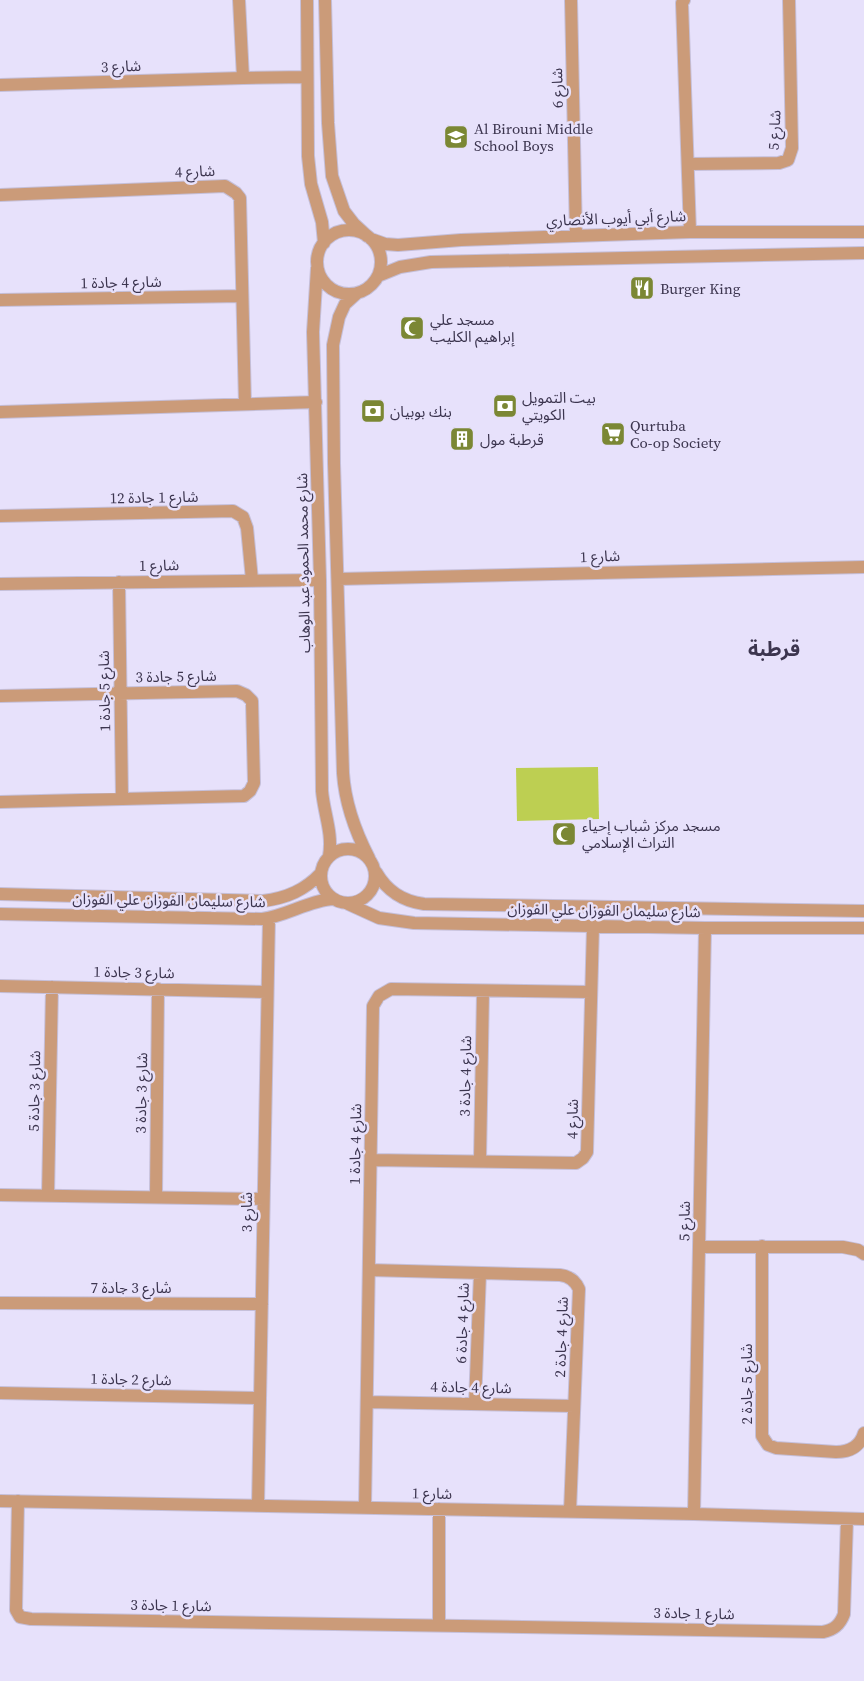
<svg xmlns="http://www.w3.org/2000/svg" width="864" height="1681" viewBox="0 0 864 1681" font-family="'Source Serif 4','Noto Sans Arabic',serif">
	<rect width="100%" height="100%" fill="#e7e1fb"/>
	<!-- green -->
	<path fill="#bdcf52" d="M598 767 599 819 517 821 516 768Z"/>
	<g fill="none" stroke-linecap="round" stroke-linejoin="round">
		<defs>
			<path id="minor" d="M239 0 243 78
				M307 0 308 156 311 184 322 222 324 243
				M325 0 328 123 332 176 344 211 354 224 367 236
				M571 0 576 236
				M684 0 682 3 690 232
				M0 85 243 78 306 77
				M688 164 779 163 788 160 792 148 789 0
				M0 195 225 186 236 193 240 198 245 404
				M317 262a32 32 0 1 1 64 0a32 32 0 1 1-64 0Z
				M371 239 385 244 398 245 461 240 690 232H864
				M317 268 313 332 320 580 322 791C324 814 333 833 329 856
				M378 276 400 267 431 262 864 253
				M356 294 345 304 339 317 333 345 334 463 343 773C345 803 355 831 369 858
				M0 300 242 296
				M0 412 316 402
				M0 516 233 511 243 517 247 528 252 580
				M338 579 864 567
				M119 582 122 799
				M0 584 320 580
				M0 696 237 691 246 695 252 701 254 783 250 791 244 796 0 802
				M321 876a27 27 0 1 1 54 0a27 27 0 1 1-54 0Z
				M376 872C387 891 402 901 424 904L864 911
				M0 894 263 901C287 898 305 890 321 873
				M346 903 379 918 414 923 705 928H864
				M0 914 262 919C287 916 309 900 334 899
				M0 986 267 992
				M371 1160 576 1163 583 1158 587 1152 593 926
				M480 1160 483 991
				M0 1195 263 1199
				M48 1196 52 987
				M156 1197 158 989
				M762 1246V1436L768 1445 776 1448 836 1452C849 1452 860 1447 864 1433
				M700 1247H843L858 1250 864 1254
				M369 1270 560 1275C569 1276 575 1280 579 1289L570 1511
				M0 1303 262 1304
				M0 1393 260 1398
				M367 1402 574 1406
				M475 1404 480 1273
				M0 1501 694 1514 864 1519
				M18 1501 16 1610 20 1617 31 1619 823 1632C834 1630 840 1625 844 1614L847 1519
				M258 1506 269 918
				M365 1508 373 1006 379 996 391 989 591 992
				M694 1514 705 928
				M439 1625V1509"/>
		</defs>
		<!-- minor casing -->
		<use href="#minor" stroke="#c5bfd9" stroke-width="14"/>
		<!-- minor -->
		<use href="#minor" stroke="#cb9b79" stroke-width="12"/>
	</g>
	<!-- icons -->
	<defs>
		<symbol id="school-square" viewBox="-11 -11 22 22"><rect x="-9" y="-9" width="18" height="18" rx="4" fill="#7b8734" stroke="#e7e1fb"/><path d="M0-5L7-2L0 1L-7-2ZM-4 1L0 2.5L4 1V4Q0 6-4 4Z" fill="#fff"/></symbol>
		<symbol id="restaurant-square" viewBox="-11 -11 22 22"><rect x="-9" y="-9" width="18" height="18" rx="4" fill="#7b8734" stroke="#e7e1fb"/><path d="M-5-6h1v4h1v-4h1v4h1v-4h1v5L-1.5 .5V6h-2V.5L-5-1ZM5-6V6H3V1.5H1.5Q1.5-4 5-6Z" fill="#fff"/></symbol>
		<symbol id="mosque-square" viewBox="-11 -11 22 22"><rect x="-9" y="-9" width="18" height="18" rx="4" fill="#7b8734" stroke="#e7e1fb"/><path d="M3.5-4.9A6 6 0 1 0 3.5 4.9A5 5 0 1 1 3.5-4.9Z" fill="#fff"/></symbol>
		<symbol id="bank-square" viewBox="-11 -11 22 22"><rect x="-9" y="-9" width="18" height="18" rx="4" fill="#7b8734" stroke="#e7e1fb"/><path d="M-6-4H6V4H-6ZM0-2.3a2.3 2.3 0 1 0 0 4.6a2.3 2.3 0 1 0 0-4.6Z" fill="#fff"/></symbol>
		<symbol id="supermarket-square" viewBox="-11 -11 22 22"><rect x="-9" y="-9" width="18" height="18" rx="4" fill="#7b8734" stroke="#e7e1fb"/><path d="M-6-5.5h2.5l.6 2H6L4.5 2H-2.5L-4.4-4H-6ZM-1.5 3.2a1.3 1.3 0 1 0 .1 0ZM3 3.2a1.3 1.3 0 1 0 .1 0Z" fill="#fff"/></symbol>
		<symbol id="building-square" viewBox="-11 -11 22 22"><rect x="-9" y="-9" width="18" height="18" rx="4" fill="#7b8734" stroke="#e7e1fb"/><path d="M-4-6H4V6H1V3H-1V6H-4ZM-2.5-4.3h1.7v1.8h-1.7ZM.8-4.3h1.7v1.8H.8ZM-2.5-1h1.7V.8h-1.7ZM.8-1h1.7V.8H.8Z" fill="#fff"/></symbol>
	</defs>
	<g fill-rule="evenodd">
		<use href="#school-square" x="442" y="123" width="28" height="28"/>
		<use href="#restaurant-square" x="628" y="274" width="28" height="28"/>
		<use href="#mosque-square" x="398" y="314" width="28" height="28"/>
		<use href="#bank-square" x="491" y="392" width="28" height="28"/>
		<use href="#bank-square" x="359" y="397" width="28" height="28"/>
		<use href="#supermarket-square" x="599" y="420" width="28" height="28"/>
		<use href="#building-square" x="448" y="425" width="28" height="28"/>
		<use href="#mosque-square" x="550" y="820" width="28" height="28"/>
	</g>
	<g text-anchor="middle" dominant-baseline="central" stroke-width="5" stroke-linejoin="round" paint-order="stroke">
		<!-- street labels -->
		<g font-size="15" fill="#3c354f" stroke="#e7e1fb">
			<text transform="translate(121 66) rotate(-2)">شارع 3</text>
			<text transform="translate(557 88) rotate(-91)">شارع 6</text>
			<text transform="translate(774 130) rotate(-87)">شارع 5</text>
			<text transform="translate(195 171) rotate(-2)">شارع 4</text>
			<text transform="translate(616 218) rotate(-2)">شارع أبي أيوب الأنصاري</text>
			<text transform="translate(121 282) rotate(-1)">شارع 4 جادة 1</text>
			<text transform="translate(154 497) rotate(-1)">شارع 1 جادة 12</text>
			<text transform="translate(600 556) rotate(-2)">شارع 1</text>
			<text transform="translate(303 563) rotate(-91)">شارع محمد الحمود عبد الوهاب</text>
			<text transform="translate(159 565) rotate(-1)">شارع 1</text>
			<text transform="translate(176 676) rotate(-1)">شارع 5 جادة 3</text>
			<text transform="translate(104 691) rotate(-91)">شارع 5 جادة 1</text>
			<text transform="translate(169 900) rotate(1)">شارع سليمان الفوزان علي الفوزان</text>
			<text transform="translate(604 910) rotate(1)">شارع سليمان الفوزان علي الفوزان</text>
			<text transform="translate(134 972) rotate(1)">شارع 3 جادة 1</text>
			<text transform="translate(465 1076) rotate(-89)">شارع 4 جادة 3</text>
			<text transform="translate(34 1091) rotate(-89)">شارع 3 جادة 5</text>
			<text transform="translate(141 1093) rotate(-89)">شارع 3 جادة 3</text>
			<text transform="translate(572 1119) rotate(-89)">شارع 4</text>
			<text transform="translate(355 1144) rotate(-89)">شارع 4 جادة 1</text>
			<text transform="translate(246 1212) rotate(-90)">شارع 3</text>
			<text transform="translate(684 1221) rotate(-89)">شارع 5</text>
			<text x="131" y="1287">شارع 3 جادة 7</text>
			<text transform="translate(462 1323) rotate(-88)">شارع 4 جادة 6</text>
			<text transform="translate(561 1337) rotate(-88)">شارع 4 جادة 2</text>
			<text transform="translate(131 1379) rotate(1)">شارع 2 جادة 1</text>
			<text transform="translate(746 1384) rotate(-90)">شارع 5 جادة 2</text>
			<text transform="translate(471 1387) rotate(1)">شارع 4 جادة 4</text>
			<text transform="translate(432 1493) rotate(1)">شارع 1</text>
			<text transform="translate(171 1605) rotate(1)">شارع 1 جادة 3</text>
			<text transform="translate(694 1613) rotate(1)">شارع 1 جادة 3</text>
		</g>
		<!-- poi labels -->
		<g font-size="15" fill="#3c354f" stroke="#e7e1fb" text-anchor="start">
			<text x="474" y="128">Al Birouni Middle<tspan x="474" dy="17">School Boys</tspan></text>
			<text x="660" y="288">Burger King</text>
			<text x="430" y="319">مسجد علي<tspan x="430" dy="17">إبراهيم الكليب</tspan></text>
			<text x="522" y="397">بيت التمويل<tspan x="522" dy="17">الكويتي</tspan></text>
			<text x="390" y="411">بنك بوبيان</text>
			<text x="630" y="425">Qurtuba<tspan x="630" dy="17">Co-op Society</tspan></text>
			<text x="480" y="439">قرطبة مول</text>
			<text x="582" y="825">مسجد مركز شباب إحياء<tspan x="582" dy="17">التراث الإسلامي</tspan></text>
		</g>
		<!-- district labels -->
		<g font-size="20" font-weight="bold" fill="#3c354f" stroke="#e7e1fb">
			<text x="774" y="649">قرطبة</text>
		</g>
	</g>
</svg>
